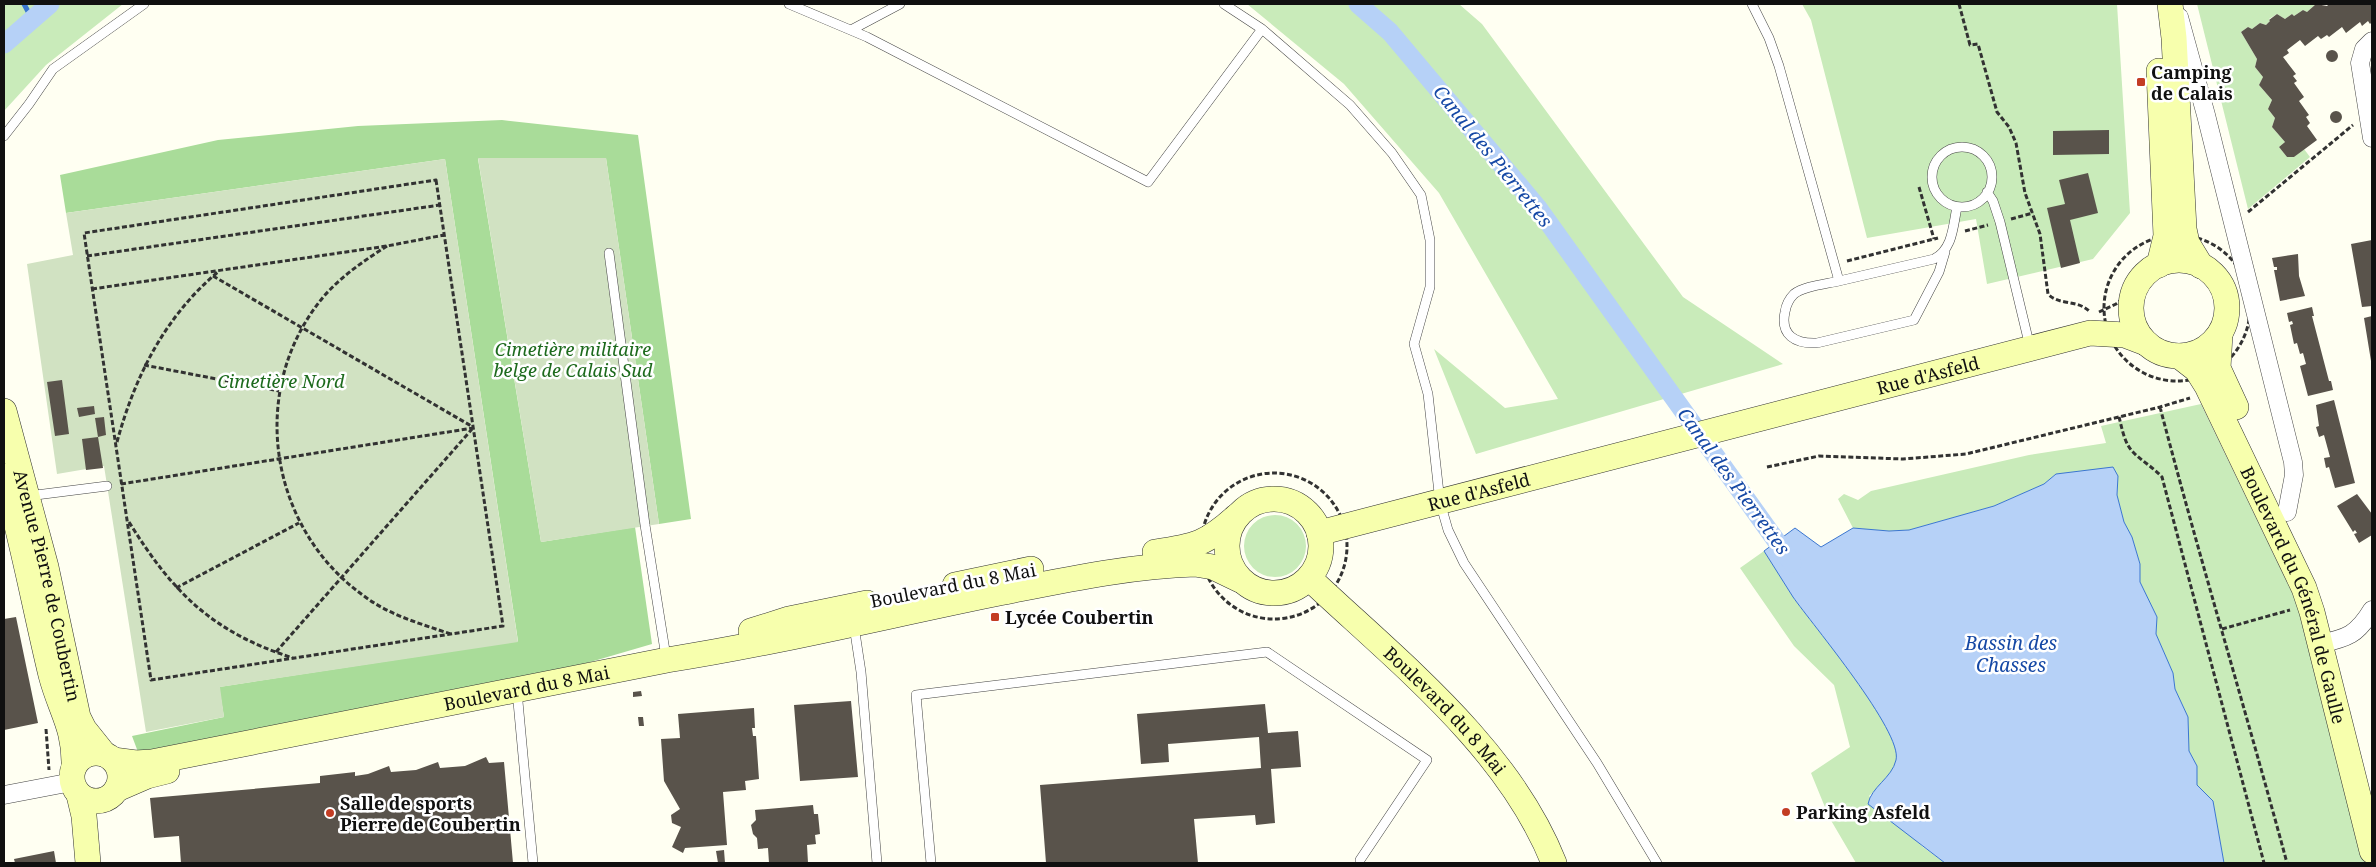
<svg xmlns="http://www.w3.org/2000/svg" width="2376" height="867" viewBox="0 0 2376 867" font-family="'Noto Serif',serif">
	<rect width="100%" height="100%" fill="#fffff2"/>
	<!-- green -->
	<path fill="#c9ebba" d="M4 4H123L46 65 4 111Z
		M1247 4H1459L1482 24 1683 297 1783 364 1476 454 1434 349 1505 408 1558 399 1439 193 1344 84Z
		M1802 4H2117L2130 213 2093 259 1987 284 1976 219 1867 238 1811 20Z
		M2197 4H2316L2307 12 2303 10 2294 16 2292 14 2285 19 2277 14 2269 19 2270 21 2266 25 2260 23 2252 29 2248 27 2241 32 2257 59 2255 67 2263 77 2259 85 2272 100 2268 109 2275 118 2272 127 2285 142 2279 147 2287 157H2294L2304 149 2310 157 2248 209Z
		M2201 404 2300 609 2365 863H2224L2213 801 2197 785V766L2189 751 2188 717 2175 689 2173 673 2156 634 2157 617 2140 582V564L2132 537 2124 522 2117 495 2118 476 2056 474 2044 484 1994 506 1909 530 1889 531 1853 528 1838 499 1844 494 1858 500 1871 491 2029 455 2106 443 2101 426Z
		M1244 546a31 31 0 1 1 62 0a31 31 0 1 1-62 0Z
		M1764 551C1774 566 1783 582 1793 597 1812 624 1903 731 1897 760 1894 773 1879 787 1869 796L1923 847 1945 863H1856L1829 817 1811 773 1850 747 1834 685 1794 646 1740 568Z"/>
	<!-- forest -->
	<path fill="#a9dc99" d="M502 120 638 135 691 519 659 524 606 158 478 159 541 542 635 527 652 644 556 672 138 752 132 736 224 717 219 687 518 641 445 159 66 213 60 175 218 140 358 126Z"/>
	<!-- cemetery -->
	<path fill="#d1e2c2" d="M478 158H606L659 524 541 542Z
		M445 159 518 642 220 687 224 717 146 732 104 466 57 474 27 264 73 255 66 213Z"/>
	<!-- water -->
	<path fill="#b6d1f7" stroke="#3b76d0" d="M2113 467 2118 476 2117 495 2124 522 2132 537 2140 564V582L2157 617 2156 634 2173 673 2175 689 2188 717 2189 751 2197 766V785L2213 801 2224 863H1945L1868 804C1871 787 1892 778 1896 760 1903 732 1812 624 1793 597 1783 582 1774 566 1764 551L1795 528 1821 547 1853 528 1889 531 1909 530 1994 506 2044 484 2056 474Z"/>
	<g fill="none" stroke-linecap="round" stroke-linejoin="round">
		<!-- stream -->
		<path stroke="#3b76d0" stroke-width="5" d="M24 4 32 19"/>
		<!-- canal -->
		<path stroke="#b6d1f7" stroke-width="19" d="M1358 4 1390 32 1538 208 1792 563
			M4 44 50 4"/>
	</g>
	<!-- building -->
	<path fill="#59534b" d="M2316 4 2327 6 2329 4H2372V22L2370 24 2368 21 2362 26 2360 22 2346 33 2342 27 2329 37 2327 35 2321 39 2318 36 2305 46 2300 40 2287 50 2289 53 2283 57 2296 74 2293 76 2297 81 2294 83 2304 97 2299 101 2309 115 2306 117 2310 123 2307 126 2317 140 2294 157H2287L2279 147 2285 142 2272 127 2275 118 2268 109 2272 100 2259 85 2263 77 2255 67 2257 59 2241 32 2248 27 2252 29 2260 23 2266 25 2270 21 2269 20 2277 14 2285 19 2292 14 2294 16 2303 10 2307 12Z
		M2326 56a6 6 0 1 1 12 0a6 6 0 1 1-12 0Z
		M2330 117a6 6 0 1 1 12 0a6 6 0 1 1-12 0Z
		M2109 130V154L2053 155V131Z
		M2088 173 2098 213 2070 220 2080 263 2061 268 2047 208 2065 204 2059 180Z
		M2372 240V306L2362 307 2351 244Z
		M2298 254 2299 276 2305 296 2280 301 2274 270H2277V267H2274L2272 258Z
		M2312 307 2314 316H2312L2329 381H2331L2333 390 2308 396 2300 366 2306 364 2303 353 2300 354 2297 343 2294 344 2290 325 2293 324 2292 321 2289 322 2287 313Z
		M2372 316V361H2371L2364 318Z
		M62 380 69 434 55 436 47 382Z
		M2334 400 2355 483 2335 488 2329 467 2326 468 2324 458 2330 457 2324 435 2319 437 2316 427 2319 426 2316 405Z
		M94 406 95 414 79 417 77 408Z
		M104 417 106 435 98 437 95 418Z
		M98 437 103 468 86 470 82 439Z
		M2357 494 2372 514V535L2359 543 2354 534 2357 533 2355 530 2353 532 2337 506Z
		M16 617 38 723 4 730V619Z
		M641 691 642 696 633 697V692Z
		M851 701 858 777 800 781 794 705Z
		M1265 704 1268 733 1298 731 1301 767 1271 769 1275 823 1256 825 1255 815 1194 819 1198 863H1046L1040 785 1261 768 1259 737 1168 744 1169 762 1141 764 1137 714Z
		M754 708 755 728H752L753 736H756L759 779 745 781 746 790 723 792 727 845 685 848 683 853 672 847 681 827 672 823 671 815 680 809 664 781 661 739 680 738 678 714Z
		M638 717H643L644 726H639Z
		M486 757 489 763 504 762 513 863H181L179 836 154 838 150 798 320 783V776L355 772V776L368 774 389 766 391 772 416 770 438 762 440 768 465 766Z
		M813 805 814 814H818L820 834 815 835 816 844 807 845 808 863H769L768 848 758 849 757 838 753 834 751 825 756 820 755 810Z
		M724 850 725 863H718L716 851Z
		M54 851 56 863H15L14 859Z"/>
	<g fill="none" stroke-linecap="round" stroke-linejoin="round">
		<defs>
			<path id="lane" d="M789 4 867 37 1148 182 1262 29 1350 105 1392 153 1421 195 1430 240V287L1414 344 1428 394 1440 502 1448 530 1464 563 1597 763 1657 863
				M1224 4 1262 29
				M1752 4 1769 38 1779 66 1839 281 1934 259C1953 249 1953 226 1957 207
				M851 30 900 4
				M4 136 29 104 53 69 144 4
				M1932 177a30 30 0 1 1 60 0a30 30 0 1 1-60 0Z
				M1987 192 1993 201 2000 222 2030 347
				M609 253 645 525 666 657
				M1839 281C1826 284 1804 286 1794 294 1789 299 1786 305 1785 312 1780 335 1795 344 1817 343L1914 320 1939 272 1945 252
				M28 496 107 486
				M854 626 861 672 877 863
				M517 691 533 863
				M931 863 916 695 1267 652 1427 760 1360 860V863"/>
			<path id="street" d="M2179 17 2206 115 2293 462 2294 475 2287 512
				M2372 41 2364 49 2360 63 2372 138
				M2320 644C2347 638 2357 635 2372 610
				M4 795 72 782"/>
			<g id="secondary">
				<path d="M2170 4 2174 38 2184 229 2187 243 2201 266"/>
				<circle cx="2179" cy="308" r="48"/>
				<path d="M2159 265 2166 236 2159 71"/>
				<path d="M2220 334 2218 368 2236 407"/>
				<path id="s1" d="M2179 356 2197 370 2207 386 2304 588 2312 612 2372 851"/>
				<path id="s2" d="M4 411 46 567 78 717 84 729 104 754"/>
				<path d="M4 476C23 542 35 609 51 675 60 710 75 727 74 766"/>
				<circle cx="1274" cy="546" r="47"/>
				<path id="s3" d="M1319 533 2090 333 2125 335 2146 343"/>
				<path d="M1155 552C1196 546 1206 544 1237 516"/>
				<path id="s4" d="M1309 578C1398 662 1508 747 1554 863"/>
				<path d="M955 585 1031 569"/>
				<path d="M751 631 789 619 867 603"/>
				<circle cx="96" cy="777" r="24"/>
				<path id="s5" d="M113 760 136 763 152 762 667 660C775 643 882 617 989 595 1056 582 1126 566 1195 564L1213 567 1240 580"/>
				<path d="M117 789 147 776 167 771"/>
				<path d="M79 795 84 816 88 863"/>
			</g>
		</defs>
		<!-- lane casing -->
		<use href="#lane" stroke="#434343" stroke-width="10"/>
		<!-- street casing -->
		<use href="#street" stroke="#434343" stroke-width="19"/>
		<!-- secondary casing -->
		<use href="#secondary" stroke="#323232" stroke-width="26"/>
		<!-- path -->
		<path stroke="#323232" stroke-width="3" stroke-dasharray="5 2.5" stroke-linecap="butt" d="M1959 4 1970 45 1978 44 1997 112 2009 127 2016 143 2025 193 2040 234 2048 294C2059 306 2078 299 2090 312
			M436 180 503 626 151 680 84 233Z
			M1919 187 1934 239
			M2248 212 2353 125
			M2011 219 2033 213
			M1965 231 1988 225
			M2104 308a73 73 0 1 1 146 0a73 73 0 1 1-146 0Z
			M387 246C365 260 343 275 325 295 247 386 267 527 364 596 389 615 421 624 451 634
			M87 256 440 205
			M1847 261 1938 238
			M213 276 473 427
			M92 289 387 246 444 235
			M2099 312 2116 304 2136 289
			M144 365 279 391
			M2160 407C2200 560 2246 711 2287 863
			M2119 417C2122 428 2124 442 2132 451 2140 460 2153 467 2162 477L2264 863
			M117 442C135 376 165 316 219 271
			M1767 467 1819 456 1903 459 1966 454 2160 407 2190 398
			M1201 546a73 73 0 1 1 146 0a73 73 0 1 1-146 0Z
			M121 484 473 428
			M129 522C173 593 212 632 293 658
			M176 588 299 523
			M2222 629 2290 610
			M276 652 473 428
			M46 729 49 770"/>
		<!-- lane -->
		<use href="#lane" stroke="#fff" stroke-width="9"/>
		<!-- street -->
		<use href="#street" stroke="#fff" stroke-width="18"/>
		<!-- secondary -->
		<use href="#secondary" stroke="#f7ffad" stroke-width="25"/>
	</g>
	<!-- markers -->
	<g fill="#c33d24" stroke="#fff" stroke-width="2">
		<rect x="2136" y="77" width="10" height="10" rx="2.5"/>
		<rect x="990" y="612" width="10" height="10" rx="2.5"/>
		<circle cx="1786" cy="812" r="5"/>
		<circle cx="330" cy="813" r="5"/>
	</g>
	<g text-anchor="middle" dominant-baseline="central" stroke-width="5" stroke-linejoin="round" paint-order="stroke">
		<!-- poi labels -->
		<g font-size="18" font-weight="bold" fill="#101010" stroke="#fff" text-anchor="start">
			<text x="2151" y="72">Camping<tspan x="2151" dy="21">de Calais</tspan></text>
			<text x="1005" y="617">Lycée Coubertin</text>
			<text x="340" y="803">Salle de sports<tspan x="340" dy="21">Pierre de Coubertin</tspan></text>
			<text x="1796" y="812">Parking Asfeld</text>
		</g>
		<!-- park labels -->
		<g font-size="18" font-style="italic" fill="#1d6a1d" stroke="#fff">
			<text x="573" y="349">Cimetière militaire<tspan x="573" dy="21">belge de Calais Sud</tspan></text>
			<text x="281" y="381">Cimetière Nord</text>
		</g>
		<!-- street labels -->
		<g font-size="18" fill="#101010" stroke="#fff">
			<text stroke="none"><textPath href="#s3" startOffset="629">Rue d'Asfeld</textPath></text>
			<text stroke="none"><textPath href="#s3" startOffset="165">Rue d'Asfeld</textPath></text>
			<text transform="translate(953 585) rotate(-11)">Boulevard du 8 Mai</text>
			<text stroke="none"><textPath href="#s2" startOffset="180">Avenue Pierre de Coubertin</textPath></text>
			<text stroke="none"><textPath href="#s1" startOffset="269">Boulevard du Général de Gaulle</textPath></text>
			<text stroke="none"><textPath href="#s5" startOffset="421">Boulevard du 8 Mai</textPath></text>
			<text stroke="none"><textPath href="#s4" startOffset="190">Boulevard du 8 Mai</textPath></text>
		</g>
		<!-- water labels -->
		<g font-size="19" font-style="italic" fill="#1548a5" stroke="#fff">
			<text transform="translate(1493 156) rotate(51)">Canal des Pierrettes</text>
			<text transform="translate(1734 481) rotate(54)">Canal des Pierrettes</text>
			<text x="2011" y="643">Bassin des<tspan x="2011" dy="22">Chasses</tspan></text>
		</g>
	</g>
	<!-- border -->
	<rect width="2376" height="867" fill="none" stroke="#101010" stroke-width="10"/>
</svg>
